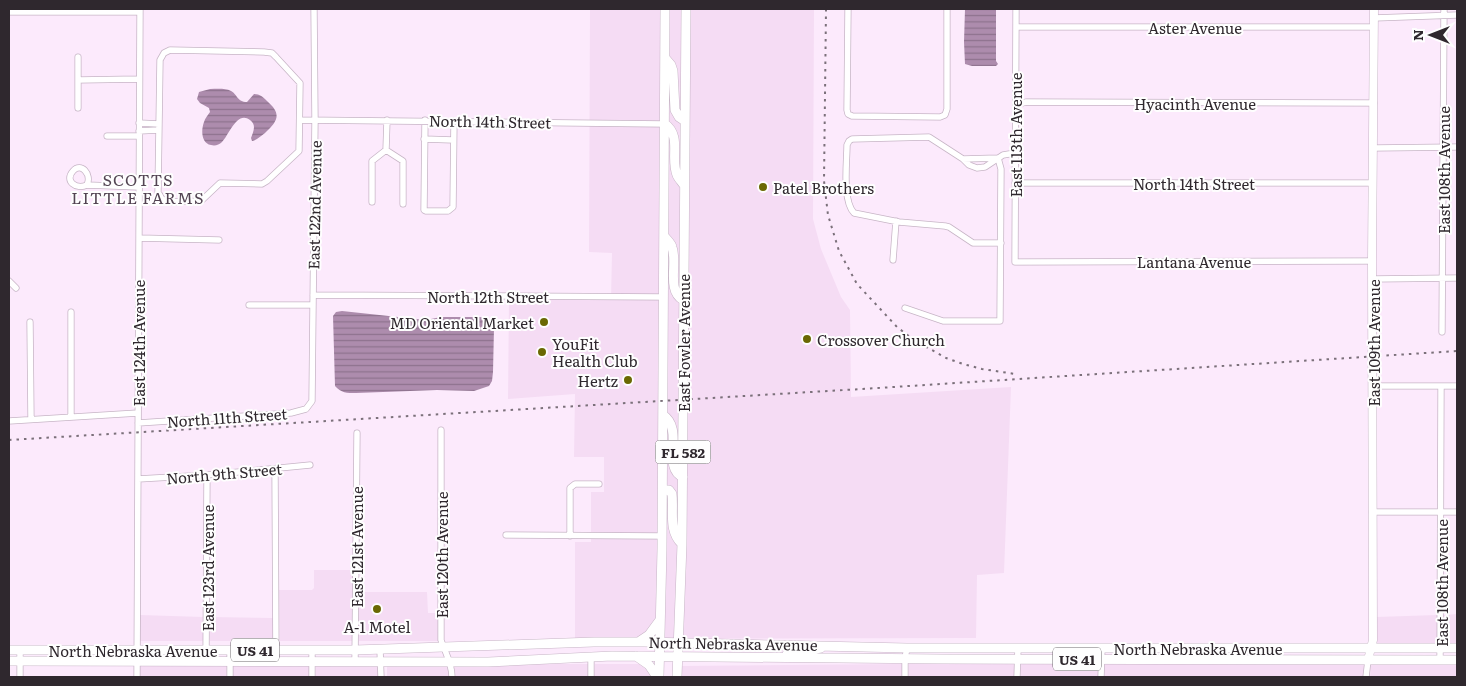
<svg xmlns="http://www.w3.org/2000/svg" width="1466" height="686" viewBox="0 0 1466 686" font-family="Literata,serif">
	<defs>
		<pattern id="water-rules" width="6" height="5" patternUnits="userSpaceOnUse" patternTransform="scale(1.25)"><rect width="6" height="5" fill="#ad8cad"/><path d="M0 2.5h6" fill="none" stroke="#8d728d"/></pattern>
	</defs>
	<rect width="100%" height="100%" fill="#fceafc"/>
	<!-- built -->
	<path fill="#f5dcf4" d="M590 9H814L813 219 821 249 841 297 850 310 851 397 1011 387 1004 573 977 575 976 638 575 639V542H591V492H604V457H574L575 394 508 399 509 299 611 300 612 253 589 252Z
		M314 570H353L352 641H280L279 590H312L314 588Z
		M359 592H427L428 613H438V641H359Z
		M1457 614V644H1444V615Z
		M140 615 203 617V641H140Z
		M1437 615V644H1376V617Z
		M210 617 273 618V641H210Z
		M140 664H227L226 677H140Z
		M233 664H309V677H233Z
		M316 664H380V677H316Z
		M387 664 448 665 449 677H387Z
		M505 664H588V677H456L454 665Z
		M595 664H643L647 667 652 677H594Z
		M902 664V677H680L681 666Z
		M909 664H1014V677H909Z
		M1021 664H1098V677H1021Z
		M1105 664H1364L1363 677H1105Z
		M1371 664H1457V677H1370Z"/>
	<!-- water -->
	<path fill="url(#water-rules)" d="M965 9H996V61L998 64 996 66H972L965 64 964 42Z
		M210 89C217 89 225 88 231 91 238 95 237 102 247 102L254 94C260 94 263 97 267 101 282 114 278 121 265 133 261 136 257 140 252 141L251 138C253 132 257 125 250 120 237 110 229 135 222 142 219 145 215 146 211 145 201 143 201 130 204 122 205 118 208 115 210 112L209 108 200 103 197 99 199 92Z
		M342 311 426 320 441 317H480L489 319 494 328 493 372 492 381 489 386 474 391 437 390 356 393C347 393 341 393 335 386L333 316 336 312Z"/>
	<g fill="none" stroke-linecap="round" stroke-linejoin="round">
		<defs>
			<path id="minor" d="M848 9 847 110 848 114 852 116 940 117 945 115 947 109V9
				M1016 9 1015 262 1372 261
				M9 12H140
				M1374 18 1457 15
				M1016 27H1374
				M170 50 264 52 272 53 276 57 300 83 299 151 267 181 262 184 220 183 201 201 168 202 162 199 158 192 160 60 164 53Z
				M78 80 139 79
				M1016 105 1026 102 1374 103
				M78 108V57
				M300 120 665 124
				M425 120 424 210 426 211H448L453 207 454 121
				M139 123 159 124
				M139 131 158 130
				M107 136H139
				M424 139 453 140
				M1374 148 1457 147
				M386 150 403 161V204
				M963 159 998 158
				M1015 183H1373
				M87 185C92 174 81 162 73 171 64 181 76 190 87 185L139 187
				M372 202V161L386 150 387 120
				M139 238 219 240
				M1001 243H973L949 227 945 226 899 222 854 213C842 200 847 162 847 145L849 141 852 139 929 137 963 159 969 165 977 168 985 167 1003 155 1015 153
				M893 260 896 221
				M1372 279 1457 278
				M9 281 16 288
				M313 295 664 297
				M249 305H313
				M905 308 943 321H1000L1001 169 998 158
				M71 312V416
				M30 322 31 419
				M1442 332 1444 9
				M1373 386H1457
				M9 421 138 413
				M138 423 291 413 306 409 312 401 315 120 314 9
				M441 430V640C445 652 452 663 452 677
				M275 469 276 661
				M138 479 207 475 310 465
				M1372 512H1457
				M506 535 663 536
				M570 536V488L575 484H599
				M230 650V677
				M380 650 381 677
				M591 657V677
				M1440 660 1441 386
				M206 661 207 475
				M355 661 357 433
				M20 677V650
				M137 677 140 9
				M312 677V650
				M905 677V658L907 648
				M1017 677 1018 648
				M1101 677 1102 648
				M1366 677 1368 660"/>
			<path id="tertiary" d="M1368 660 1373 640 1372 261 1374 9"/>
			<path id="primary" d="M665 58 671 65 673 71 675 110 679 117 685 121
				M665 124C682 136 670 158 677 175 678 178 682 182 684 185
				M665 237C667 240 671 243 672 247 678 263 666 290 683 300
				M663 415C685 429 661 468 683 477
				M663 490H669L672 494C674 511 668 531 682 544
				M640 641 649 635 660 620
				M9 650H355L594 642H644L907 648H1457
				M787 654 821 648
				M636 656 649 665 657 677
				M9 661 488 662 612 656 941 659 1457 660
				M659 677 662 549 665 9
				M677 677 682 544 686 9"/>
		</defs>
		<!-- minor casing -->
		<use href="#minor" stroke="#c7b5c6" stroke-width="7"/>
		<!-- tertiary casing -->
		<use href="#tertiary" stroke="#c7b5c6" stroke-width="9"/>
		<!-- primary casing -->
		<use href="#primary" stroke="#c7b5c6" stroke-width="10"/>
		<!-- minor -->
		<use href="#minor" stroke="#fff" stroke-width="5.5"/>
		<!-- tertiary -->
		<use href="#tertiary" stroke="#fff" stroke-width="8"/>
		<!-- primary -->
		<use href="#primary" stroke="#fff" stroke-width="9"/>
		<!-- rail -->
		<path stroke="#7b707a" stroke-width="2" stroke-dasharray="2.5 5" stroke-linecap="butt" d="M826 9 824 181 828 215 839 251 857 284 897 327 914 340 946 358 963 364 982 369 1015 374
			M9 440 878 388 1457 351"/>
	</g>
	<!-- markers -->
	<g fill="#6a6803" stroke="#fefefe" stroke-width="2">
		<circle cx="763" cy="187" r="5"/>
		<circle cx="544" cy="322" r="5"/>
		<circle cx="807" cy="339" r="5"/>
		<circle cx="542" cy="352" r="5"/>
		<circle cx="628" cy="380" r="5"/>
		<circle cx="377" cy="609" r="5"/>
	</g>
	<g text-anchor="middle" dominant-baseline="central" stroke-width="4" stroke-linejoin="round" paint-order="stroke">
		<!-- shield labels -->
		<g fill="#fefefe" stroke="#6d686c" stroke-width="1">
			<rect x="655.5" y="440.5" width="55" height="23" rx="4"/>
			<rect x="231" y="638.5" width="48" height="23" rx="4"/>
			<rect x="1053" y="647.5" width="48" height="23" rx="4"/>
		</g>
		<g font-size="14" font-weight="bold" fill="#2f282e">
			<text x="683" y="452">FL 582</text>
			<text x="255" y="650">US 41</text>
			<text x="1077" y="659">US 41</text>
		</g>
		<!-- street labels -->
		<g font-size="15" fill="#2f282e" stroke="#fefefe">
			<text x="1195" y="27">Aster Avenue</text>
			<text x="1195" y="103">Hyacinth Avenue</text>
			<text transform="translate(490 121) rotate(1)">North 14th Street</text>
			<text transform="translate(1015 135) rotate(-90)">East 113th Avenue</text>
			<text transform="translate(1443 170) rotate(-90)">East 108th Avenue</text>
			<text x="1194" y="183">North 14th Street</text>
			<text transform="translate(314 205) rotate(-89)">East 122nd Avenue</text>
			<text x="1194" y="261">Lantana Avenue</text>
			<text x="488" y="296">North 12th Street</text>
			<text transform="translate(138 343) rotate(-90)">East 124th Avenue</text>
			<text transform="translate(683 343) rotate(-90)">East Fowler Avenue</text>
			<text transform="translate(1373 343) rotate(-90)">East 109th Avenue</text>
			<text transform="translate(227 417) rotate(-4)">North 11th Street</text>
			<text transform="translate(224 473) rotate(-5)">North 9th Street</text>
			<text transform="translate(356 547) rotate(-90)">East 121st Avenue</text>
			<text transform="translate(441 555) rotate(-90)">East 120th Avenue</text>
			<text transform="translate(207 568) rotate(-90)">East 123rd Avenue</text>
			<text transform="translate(1441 583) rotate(-90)">East 108th Avenue</text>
			<text transform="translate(733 643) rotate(1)">North Nebraska Avenue</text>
			<text x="1198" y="648">North Nebraska Avenue</text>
			<text x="133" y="650">North Nebraska Avenue</text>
		</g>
		<!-- poi labels -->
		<g font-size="15" fill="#2f282e" stroke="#fefefe" text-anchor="start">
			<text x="773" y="187">Patel Brothers</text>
			<text x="534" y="322" text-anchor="end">MD Oriental Market</text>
			<text x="817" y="339">Crossover Church</text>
			<text x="552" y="343">YouFit<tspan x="552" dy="17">Health Club</tspan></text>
			<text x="618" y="380" text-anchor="end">Hertz</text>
			<text x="377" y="626" text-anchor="middle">A-1 Motel</text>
		</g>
		<!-- neighbourhood labels -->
		<g font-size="16" letter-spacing="1" fill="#534453" stroke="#fefefe">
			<text x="138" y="179">SCOTTS<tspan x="138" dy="18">LITTLE FARMS</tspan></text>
		</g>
	</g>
	<!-- border -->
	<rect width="1466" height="686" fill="none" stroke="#2f282e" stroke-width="20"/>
	<!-- north arrow -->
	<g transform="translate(1431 35) rotate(270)" stroke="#fefefe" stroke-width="4" paint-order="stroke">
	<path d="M0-4L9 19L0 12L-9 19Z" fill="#2f282e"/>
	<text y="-8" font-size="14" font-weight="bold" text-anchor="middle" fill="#2f282e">N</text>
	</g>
</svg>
